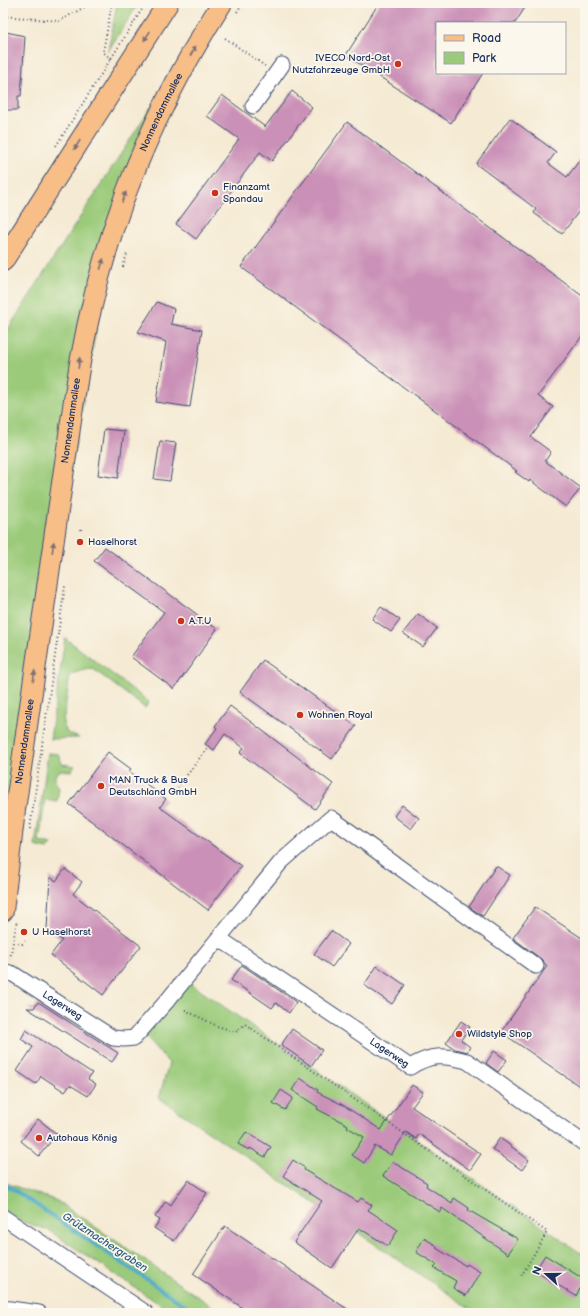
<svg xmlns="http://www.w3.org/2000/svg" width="588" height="1316" viewBox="0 0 588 1316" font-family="'Balsamiq Sans',sans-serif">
	<rect width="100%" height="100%" fill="#fbf7ec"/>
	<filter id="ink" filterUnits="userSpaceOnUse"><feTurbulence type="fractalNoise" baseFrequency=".025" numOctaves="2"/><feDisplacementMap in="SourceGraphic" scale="8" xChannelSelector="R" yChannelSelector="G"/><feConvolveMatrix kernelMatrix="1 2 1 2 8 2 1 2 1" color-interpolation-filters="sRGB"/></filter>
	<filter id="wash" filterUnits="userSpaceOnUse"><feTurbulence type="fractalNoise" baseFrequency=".012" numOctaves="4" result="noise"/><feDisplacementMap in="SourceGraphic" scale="16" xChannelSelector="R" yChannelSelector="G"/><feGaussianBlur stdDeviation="0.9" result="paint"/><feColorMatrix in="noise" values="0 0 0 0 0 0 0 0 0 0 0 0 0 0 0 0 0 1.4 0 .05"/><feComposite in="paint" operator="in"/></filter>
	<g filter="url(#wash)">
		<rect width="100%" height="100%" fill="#f5ead3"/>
		<!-- green -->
		<path fill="#9bcb7a" stroke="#5b7d6c" d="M117 3H139L108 51Z
			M151 107 154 110 122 186 10 806 3 804V337Z
			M65 638 149 702 145 708 92 668 70 674 63 723 67 733 79 738 50 739Z
			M48 753 59 754 62 764 75 766 71 771 61 770 55 775V781L59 788 57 801 45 799 39 842 52 845 48 849 35 846Z
			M188 982 585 1256V1313H477L159 1098 169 1063 145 1036Z
			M3 1182 57 1201 222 1313H173L48 1230 20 1221 3 1210Z"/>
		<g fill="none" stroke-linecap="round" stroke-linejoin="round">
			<!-- stream -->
			<path stroke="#4caacb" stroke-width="3.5" d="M3 1185 11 1188 196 1313"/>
		</g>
		<g id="blocks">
			<!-- building -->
			<path fill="#ca90b7" d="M379 3H528L515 23H437V73H483L451 123 346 55Z
				M6 32 25 36 21 96H18V110H3Z
				M292 91 312 107 272 161 260 152 196 239 176 224 239 139 207 116 222 95 265 127Z
				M510 118 556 152 548 163 567 177 585 153V203L562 234 534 213 536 209 476 164Z
				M347 122 585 298V332L538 396 553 407 531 437 551 452 545 461 581 488 566 507 530 480 529 482 515 472 517 471 241 267Z
				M157 302 174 309 171 324 202 330 190 407 156 402 166 342 138 332Z
				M104 429 124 431 118 478 98 475Z
				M160 441 176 443 170 481 154 479Z
				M105 547 217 629 174 689 131 657 164 612 94 561Z
				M381 607 400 620 391 632 372 619Z
				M418 614 437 628 423 647 403 633Z
				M263 660 356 726 332 759 240 692Z
				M230 706 333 784 315 809 240 753 244 748 225 734 214 750 205 744 217 728 215 726Z
				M108 752 131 769 129 771 166 799 160 807 241 866 208 910 69 804Z
				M402 805 419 818 411 829 394 816Z
				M496 866 510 875 483 916 469 907Z
				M65 869 82 882 73 894 141 946 103 995 51 955 62 940 47 929 50 877 56 881Z
				M535 907 585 940V1090L501 1032 547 966 541 959 513 938Z
				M331 931 349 944 332 967 314 954Z
				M242 965 296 1002 289 1013 276 1003 272 1008 231 980Z
				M377 966 405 985 392 1004 364 985Z
				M38 1002 118 1053 112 1062 27 1008H34Z
				M461 1021 470 1027 461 1040 470 1047 467 1052 455 1049 446 1043Z
				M292 1029 322 1050 311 1066 281 1045Z
				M26 1030 92 1073 88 1079 96 1084 88 1096 70 1085 65 1092 41 1076 36 1084 17 1071 33 1047 21 1039Z
				M494 1051 507 1060 498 1072 486 1063Z
				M300 1078 318 1090 317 1092 343 1105 381 1130 412 1085 423 1092 412 1107 481 1154 470 1170 419 1134 416 1139 406 1132 391 1155 375 1146 364 1163 352 1155 364 1137 347 1127 348 1125 317 1109 318 1107 292 1090Z
				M281 1090 293 1098 285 1110 273 1103Z
				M38 1119 57 1134 39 1156 21 1141Z
				M246 1132 271 1147 265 1157 250 1148 249 1150 238 1144Z
				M500 1138 529 1160 522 1170 492 1149Z
				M293 1160 305 1168 304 1170 358 1202 361 1198 372 1205 368 1210 398 1230 388 1246 359 1228 332 1268 294 1242 322 1201 283 1176Z
				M393 1162 427 1183 426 1186 452 1203 454 1198 469 1208 468 1210 518 1239 508 1254 442 1208 440 1212 383 1176Z
				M188 1180 207 1193 174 1241 154 1228 160 1220 155 1217 166 1201 171 1205Z
				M225 1226 353 1313H250L193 1274Z
				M424 1238 437 1246 436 1248 466 1266 467 1264 480 1272 466 1296 453 1288 456 1281 434 1268 437 1265 416 1252Z
				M545 1255 585 1280 576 1296 535 1271Z"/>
		</g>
	</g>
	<g filter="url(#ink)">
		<use href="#blocks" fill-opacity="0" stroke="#3c4b70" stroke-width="1"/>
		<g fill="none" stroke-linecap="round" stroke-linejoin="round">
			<defs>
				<g id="minor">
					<path d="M253 106 282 65"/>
					<path id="s1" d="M220 939 410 1067C431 1054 443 1055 467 1061L585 1144"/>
					<path id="s2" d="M3 971 13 974 113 1038 124 1039 134 1038 167 1001 281 862 331 818 536 966"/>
					<path d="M3 1217 146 1313"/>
					<path d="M3 1308 39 1313"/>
				</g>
				<g id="major">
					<path d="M3 261 168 3"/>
					<path id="s3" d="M3 911 15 810 74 400C95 253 142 128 222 3"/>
				</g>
			</defs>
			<!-- minor casing -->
			<use href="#minor" stroke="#3c4b70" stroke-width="17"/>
			<!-- major casing -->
			<use href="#major" stroke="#3c4b70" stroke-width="22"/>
			<!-- path -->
			<path stroke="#3c4b70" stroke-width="2" stroke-dasharray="1 3" stroke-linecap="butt" d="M237 12 243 3
				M3 16 59 21 92 3
				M225 38 265 66
				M111 59 103 52 112 3
				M56 146 146 3
				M123 267 127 254
				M81 529 82 532
				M175 791 208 747
				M30 829 65 586
				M18 943 22 944 25 941
				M10 959 17 920
				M185 1010 217 1026 236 1032 245 1024 547 1232 520 1278"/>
			<!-- minor -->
			<use href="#minor" stroke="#fff" stroke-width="15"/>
			<!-- major -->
			<use href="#major" stroke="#f7be88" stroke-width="20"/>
		</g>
		<!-- one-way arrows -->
		<defs><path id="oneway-solid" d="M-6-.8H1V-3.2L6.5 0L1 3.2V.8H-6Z"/></defs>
		<g fill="#7e6f71">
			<use href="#oneway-solid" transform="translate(147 36) rotate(123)"/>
			<use href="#oneway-solid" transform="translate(193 51) rotate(-60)"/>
			<use href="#oneway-solid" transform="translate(77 145) rotate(123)"/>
			<use href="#oneway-solid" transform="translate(124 197) rotate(-70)"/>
			<use href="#oneway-solid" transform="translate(102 264) rotate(-74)"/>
			<use href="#oneway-solid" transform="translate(79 363) rotate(-82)"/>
			<use href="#oneway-solid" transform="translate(53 547) rotate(-82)"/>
			<use href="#oneway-solid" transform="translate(34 676) rotate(-82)"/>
		</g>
	</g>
	<!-- markers -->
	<g fill="#c8321e" stroke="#fbf7ec" stroke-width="1.5">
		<circle cx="398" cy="64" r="4"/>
		<circle cx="215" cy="193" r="4"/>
		<circle cx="80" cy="542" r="4"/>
		<circle cx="181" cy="621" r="4"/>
		<circle cx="300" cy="715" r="4"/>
		<circle cx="101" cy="786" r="4"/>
		<circle cx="24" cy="932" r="4"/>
		<circle cx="459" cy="1034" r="4"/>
		<circle cx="39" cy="1138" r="4"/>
	</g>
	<g text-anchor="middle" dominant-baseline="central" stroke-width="3.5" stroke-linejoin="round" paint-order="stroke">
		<!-- poi labels -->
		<g font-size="10" fill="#1b2f5e" stroke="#fbf7ec" text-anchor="start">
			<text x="390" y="58" text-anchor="end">IVECO Nord-Ost<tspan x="390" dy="12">Nutzfahrzeuge GmbH</tspan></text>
			<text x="223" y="187">Finanzamt<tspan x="223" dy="12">Spandau</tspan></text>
			<text x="88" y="542">Haselhorst</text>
			<text x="189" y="621">A.T.U</text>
			<text x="308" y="715">Wohnen Royal</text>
			<text x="109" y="780">MAN Truck &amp; Bus<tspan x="109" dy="12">Deutschland GmbH</tspan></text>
			<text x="32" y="932">U Haselhorst</text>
			<text x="467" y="1034">Wildstyle Shop</text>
			<text x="47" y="1138">Autohaus König</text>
		</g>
		<!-- street labels -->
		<g font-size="10" fill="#1b2f5e" stroke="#fbf7ec">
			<text stroke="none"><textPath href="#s3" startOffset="818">Nonnendammallee</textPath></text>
			<text stroke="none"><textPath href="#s3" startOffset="495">Nonnendammallee</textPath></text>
			<text stroke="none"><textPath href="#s3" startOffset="171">Nonnendammallee</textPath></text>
			<text stroke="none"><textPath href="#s2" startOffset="69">Lagerweg</textPath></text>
			<text stroke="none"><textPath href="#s1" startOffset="204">Lagerweg</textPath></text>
		</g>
		<!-- water labels -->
		<g font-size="11" font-style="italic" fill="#2c5a84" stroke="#fbf7ec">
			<text transform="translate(105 1242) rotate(33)">Grützmachergraben</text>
		</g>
	</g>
	<!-- margin -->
	<rect width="588" height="1316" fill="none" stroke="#fbf7ec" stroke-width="16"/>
	<!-- legend -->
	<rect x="436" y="22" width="130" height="52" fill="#fbf7ec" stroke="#a1a7b3"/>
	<rect x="444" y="35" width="20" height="6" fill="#f7be88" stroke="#a1a7b3"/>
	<text x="472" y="42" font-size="12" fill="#1b2f5e">Road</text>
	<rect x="444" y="52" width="20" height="12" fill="#9bcb7a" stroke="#a1a7b3"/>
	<text x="472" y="62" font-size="12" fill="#1b2f5e">Park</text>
	<!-- north arrow -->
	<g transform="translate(546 1274) rotate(291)" stroke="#fbf7ec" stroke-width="3" paint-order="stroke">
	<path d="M0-3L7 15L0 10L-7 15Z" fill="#1b2f5e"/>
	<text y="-6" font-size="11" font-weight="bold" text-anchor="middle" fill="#1b2f5e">N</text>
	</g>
</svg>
